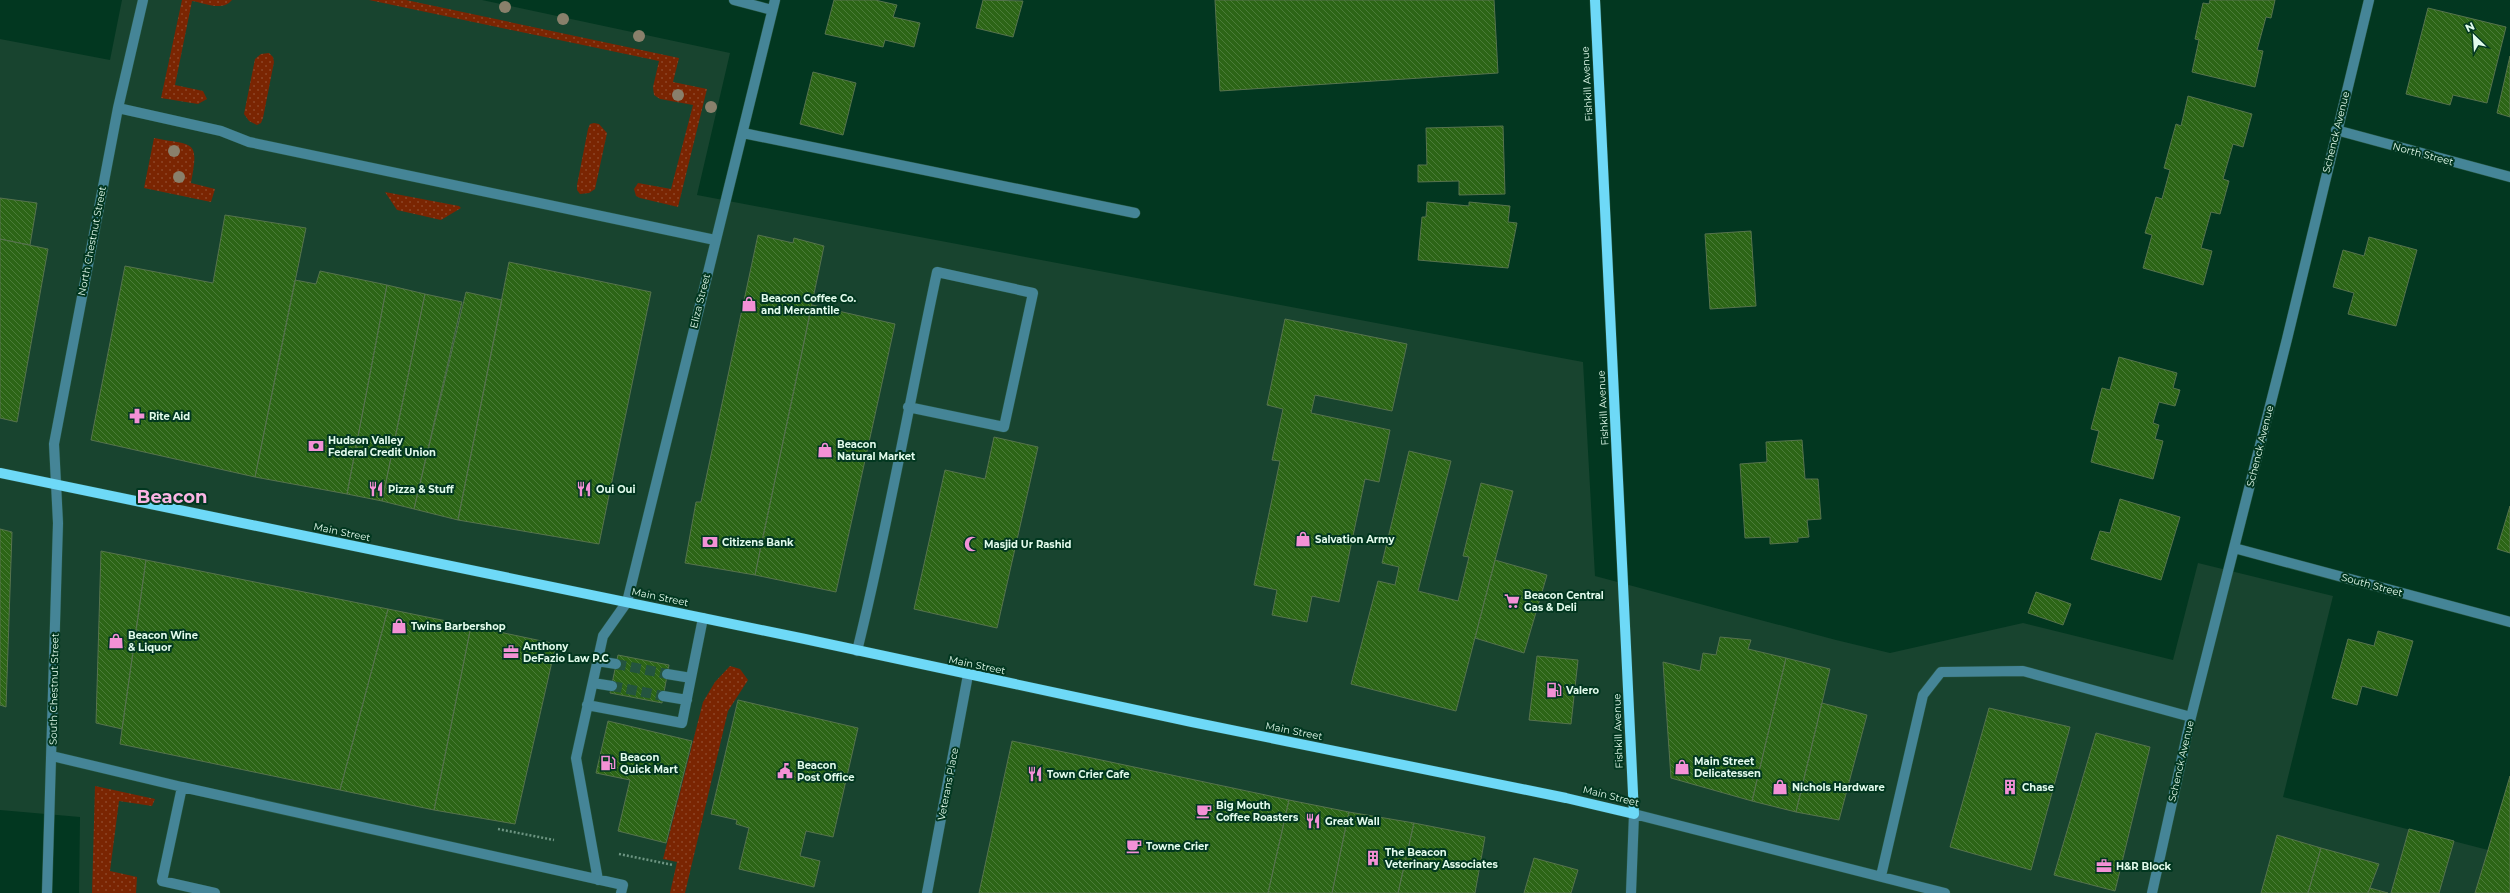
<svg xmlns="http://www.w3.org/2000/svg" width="2510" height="893" viewBox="0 0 2510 893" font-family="Montserrat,sans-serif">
	<defs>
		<pattern id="grass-dots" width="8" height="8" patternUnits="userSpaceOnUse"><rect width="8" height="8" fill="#7a2502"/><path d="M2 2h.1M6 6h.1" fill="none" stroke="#8d4627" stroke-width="1.8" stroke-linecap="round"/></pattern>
		<pattern id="building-back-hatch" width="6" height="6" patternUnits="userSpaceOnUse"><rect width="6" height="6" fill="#2c6516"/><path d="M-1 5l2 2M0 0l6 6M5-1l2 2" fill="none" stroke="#4a7c38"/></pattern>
	</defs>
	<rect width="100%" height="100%" fill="#023720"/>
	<!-- built -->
	<path fill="#18442f" d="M122 0H482L730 53 697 195 1583 362 1595 576 1836 640 1890 653 2023 623 2173 660 2198 563 2333 596 2283 797 2488 850 2510 776V893H79L80 817 0 810V39L110 60Z"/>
	<!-- grass -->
	<path fill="url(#grass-dots)" d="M182 0H232C222 12 205 3 192 1L175 85 203 91 207 99 198 104 161 98Z
		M369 0H406L679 58 673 82 707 89 678 207 640 198 636 196 634 189 638 183 671 189 693 105 660 99 654 95 653 87 659 61Z
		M269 53 273 57 274 62 263 118 261 123 257 125 249 121 244 114 255 59 261 54Z
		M594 123 599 124 607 133 595 189 589 193 580 194 577 190V185L588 129 590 124Z
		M154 138C195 146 199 139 191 183L215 189 211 202 144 188Z
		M385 192 459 206 461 208 441 220 397 210Z
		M730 666 740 669 748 680 728 711 685 893H670L677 862 663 859 703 702 715 682Z
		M95 786 155 799 152 806 119 801 110 871 137 877 136 893H92Z"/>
	<!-- building -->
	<path fill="url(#building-back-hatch)" stroke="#56734d" d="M834 0H875L897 5 893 17 920 23 914 47 885 40 883 47 825 34Z
		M983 0 1023 1 1013 37 976 28Z
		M1215 0H1494L1498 73 1220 91Z
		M2210 0H2275L2271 18 2266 17 2257 50 2263 51 2255 87 2192 72 2199 40 2195 39 2203 3 2209 4Z
		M2428 8 2506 27 2487 103 2453 95 2450 105 2406 94Z
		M2510 56V117L2497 113Z
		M813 72 856 83 843 135 800 124Z
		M2188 96 2252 114 2243 147 2233 144 2223 179 2229 181 2220 214 2211 212 2201 248 2212 251 2203 285 2143 268 2152 235 2145 233 2156 197 2162 199 2170 170 2164 168 2176 124 2181 126Z
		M1503 126 1505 194 1459 195V181L1418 182V165H1427L1426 128Z
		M0 198 37 203 30 245 0 239Z
		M1427 202 1469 206V202L1510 206 1508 222 1517 223 1508 268 1418 260 1422 217H1426Z
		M225 215 306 228 255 477 91 440 125 266 213 283Z
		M1751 231 1756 306 1710 309 1705 234Z
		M758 235 793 243 794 238 824 246 755 575 685 563 696 502H701Z
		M2369 237 2417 250 2396 326 2348 314 2354 293 2333 287 2343 250 2364 256Z
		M0 239 48 249 17 422 0 418Z
		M509 262 651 292 599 544 458 520Z
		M320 271 387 285 347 494 255 477 295 280 316 284Z
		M387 285 425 294 382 501 347 494Z
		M466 292 502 300 458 520 414 509Z
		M425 294 462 302 414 509 382 501Z
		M812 305 895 324 836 592 755 575Z
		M1285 319 1407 344 1392 411 1315 395 1311 413 1390 430 1379 482 1365 479 1339 602 1312 596 1307 622 1272 615 1277 590 1254 585 1280 461 1272 460 1283 409 1267 405Z
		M2119 357 2177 373 2173 388 2180 390 2175 406 2159 402 2153 423 2159 425 2155 439 2163 441 2153 479 2091 462 2099 431 2091 429 2102 388 2110 390Z
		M994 437 1038 447 997 628 914 609 945 470 985 479Z
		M1802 440 1805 479H1818L1821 519 1807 520 1809 537 1798 538V542L1770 544V537L1745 538 1740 464 1767 462 1766 442Z
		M1409 451 1451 461 1418 591 1458 601 1469 557 1463 556 1481 483 1513 491 1456 711 1351 684 1378 581 1395 585 1399 567 1382 563Z
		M2120 499 2180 517 2161 580 2091 559 2100 531 2110 533Z
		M2510 506V553L2497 549Z
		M0 529 12 532 6 707 0 705Z
		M101 551 146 560 122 729 96 723Z
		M146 560 388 609 340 790 120 744Z
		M1495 560 1547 575 1524 653 1475 638Z
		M2036 592 2071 604 2063 625 2028 613Z
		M388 609 471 626 434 810 340 790Z
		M471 626 556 644 515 824 434 810Z
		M2378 631 2413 641 2397 696 2362 686 2357 705 2332 698 2348 639 2374 646Z
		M1720 637 1751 640 1748 649 1786 658 1752 801 1671 778 1663 662 1700 671 1703 653 1716 655Z
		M618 655 669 665 662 703 610 693Z
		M1537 656 1578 660 1571 724 1529 720Z
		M1786 658 1830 669 1796 812 1752 801Z
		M738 700 858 728 833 837 806 831 800 856 820 861 814 887 739 869 749 828 736 824 737 820 711 814Z
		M1822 703 1867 715 1839 820 1796 812Z
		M1989 708 2070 727 2031 870 1950 847Z
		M608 721 692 741 666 843 618 831 630 780 596 773Z
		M2096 733 2150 747 2115 891 2054 875Z
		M1012 741 1289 800 1268 893H979Z
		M2510 776V893H2475L2488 850Z
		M1289 800 1349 812 1332 893H1268Z
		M1349 812 1414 823 1398 893H1332Z
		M1414 823 1485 837 1475 893H1398Z
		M2409 829 2454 841 2439 893H2391Z
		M2277 835 2321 848 2308 893H2261Z
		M2321 848 2379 864 2368 893H2308Z
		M1534 858 1578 870 1571 893H1524Z
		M2370 888 2388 893H2368Z"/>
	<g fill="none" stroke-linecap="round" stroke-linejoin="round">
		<!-- minor-tunnel -->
		<path stroke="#24543f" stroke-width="10" stroke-dasharray="10 5" stroke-linecap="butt" d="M616 664 667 674
			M612 686 663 696"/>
		<defs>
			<path id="minor" d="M734 0 772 10
				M118 108 221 131 249 142 715 240
				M2336 130 2510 177
				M743 133 1135 213
				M2234 548 2510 622
				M857 651C888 526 910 398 937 272L1033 293 1004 427 908 407
				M597 661 616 664
				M667 674 691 678
				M593 683 612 686
				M663 696 687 700
				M587 705 682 723 703 618
				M52 756 182 787
				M1881 876 1923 695 1941 672 2023 671 2191 717
				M598 880 576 758 603 636 627 602 775 0
				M47 893 58 523 54 444 118 108 143 0
				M215 893 162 881 182 787 623 885 621 893
				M927 893 968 675
				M1631 893 1634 814 1945 893
				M2152 893 2191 717 2287 339 2369 0"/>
			<path id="major" d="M0 473 805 639 1192 722 1566 798 1634 814 1595 0"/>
		</defs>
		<!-- minor casing -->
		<use href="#minor" stroke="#265641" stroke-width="11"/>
		<!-- major casing -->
		<use href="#major" stroke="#265641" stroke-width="11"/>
		<!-- path -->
		<path stroke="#6d9582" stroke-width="2.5" stroke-dasharray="2 2" stroke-linecap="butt" d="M498 829 554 840
			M619 854 673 865"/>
		<!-- minor -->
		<use href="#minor" stroke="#458597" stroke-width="10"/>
		<!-- major -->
		<use href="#major" stroke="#6ed9f7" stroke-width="10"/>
	</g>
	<!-- trees -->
	<g fill="#89806b">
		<circle cx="505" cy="7" r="6"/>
		<circle cx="563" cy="19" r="6"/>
		<circle cx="639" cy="36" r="6"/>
		<circle cx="678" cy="95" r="6"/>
		<circle cx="711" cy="107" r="6"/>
		<circle cx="174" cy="151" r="6"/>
		<circle cx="179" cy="177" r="6"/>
	</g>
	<!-- icons -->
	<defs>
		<symbol id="shop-bare" viewBox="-9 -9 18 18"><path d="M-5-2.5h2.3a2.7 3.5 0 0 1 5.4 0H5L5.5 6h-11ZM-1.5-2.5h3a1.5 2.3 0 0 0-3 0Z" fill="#f391d6" stroke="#023720" stroke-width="2.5" paint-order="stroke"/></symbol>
		<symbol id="pharmacy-bare" viewBox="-9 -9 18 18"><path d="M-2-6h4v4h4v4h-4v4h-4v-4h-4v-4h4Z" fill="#f391d6" stroke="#023720" stroke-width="2.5" paint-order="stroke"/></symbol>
		<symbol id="bank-bare" viewBox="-9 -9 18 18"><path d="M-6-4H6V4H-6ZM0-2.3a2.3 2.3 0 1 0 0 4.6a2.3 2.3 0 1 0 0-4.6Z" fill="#f391d6" stroke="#023720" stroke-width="2.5" paint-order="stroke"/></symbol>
		<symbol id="restaurant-bare" viewBox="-9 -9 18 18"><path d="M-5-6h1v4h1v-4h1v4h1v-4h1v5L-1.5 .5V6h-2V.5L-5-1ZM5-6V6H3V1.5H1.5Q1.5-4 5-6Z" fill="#f391d6" stroke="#023720" stroke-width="2.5" paint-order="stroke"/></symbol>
		<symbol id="mosque-bare" viewBox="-9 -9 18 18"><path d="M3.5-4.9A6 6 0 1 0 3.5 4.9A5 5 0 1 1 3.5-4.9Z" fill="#f391d6" stroke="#023720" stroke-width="2.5" paint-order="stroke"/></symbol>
		<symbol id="supermarket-bare" viewBox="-9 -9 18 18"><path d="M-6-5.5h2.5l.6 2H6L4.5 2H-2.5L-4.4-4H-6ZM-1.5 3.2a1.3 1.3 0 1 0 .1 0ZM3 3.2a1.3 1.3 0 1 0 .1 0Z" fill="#f391d6" stroke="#023720" stroke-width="2.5" paint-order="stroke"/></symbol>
		<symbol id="office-bare" viewBox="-9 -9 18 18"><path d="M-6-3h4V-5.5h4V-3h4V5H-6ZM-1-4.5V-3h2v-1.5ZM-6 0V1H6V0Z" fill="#f391d6" stroke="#023720" stroke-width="2.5" paint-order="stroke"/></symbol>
		<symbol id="fuel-bare" viewBox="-9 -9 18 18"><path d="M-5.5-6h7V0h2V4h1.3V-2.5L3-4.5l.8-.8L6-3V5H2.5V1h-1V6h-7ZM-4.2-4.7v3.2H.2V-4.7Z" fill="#f391d6" stroke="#023720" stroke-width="2.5" paint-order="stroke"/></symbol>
		<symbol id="civic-bare" viewBox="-9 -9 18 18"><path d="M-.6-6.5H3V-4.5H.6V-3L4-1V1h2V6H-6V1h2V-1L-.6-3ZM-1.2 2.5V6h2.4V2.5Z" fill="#f391d6" stroke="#023720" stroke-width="2.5" paint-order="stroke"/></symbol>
		<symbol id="building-bare" viewBox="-9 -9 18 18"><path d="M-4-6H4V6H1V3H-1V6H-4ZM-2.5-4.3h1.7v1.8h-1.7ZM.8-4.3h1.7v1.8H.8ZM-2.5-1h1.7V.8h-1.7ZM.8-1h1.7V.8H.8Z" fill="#f391d6" stroke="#023720" stroke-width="2.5" paint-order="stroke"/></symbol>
		<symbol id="cafe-bare" viewBox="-9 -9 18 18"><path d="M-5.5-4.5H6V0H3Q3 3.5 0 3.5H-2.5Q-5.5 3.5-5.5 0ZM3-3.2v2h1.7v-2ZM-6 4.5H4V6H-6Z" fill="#f391d6" stroke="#023720" stroke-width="2.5" paint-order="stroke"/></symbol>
	</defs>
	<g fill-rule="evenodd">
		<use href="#shop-bare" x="738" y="293" width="22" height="22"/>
		<use href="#pharmacy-bare" x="126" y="405" width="22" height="22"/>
		<use href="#bank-bare" x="305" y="435" width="22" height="22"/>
		<use href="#shop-bare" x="814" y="439" width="22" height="22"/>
		<use href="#restaurant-bare" x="365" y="478" width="22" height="22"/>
		<use href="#restaurant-bare" x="573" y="478" width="22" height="22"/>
		<use href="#shop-bare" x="1292" y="528" width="22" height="22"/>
		<use href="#bank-bare" x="699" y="531" width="22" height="22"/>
		<use href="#mosque-bare" x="961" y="533" width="22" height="22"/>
		<use href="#supermarket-bare" x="1501" y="590" width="22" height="22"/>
		<use href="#shop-bare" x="388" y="615" width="22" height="22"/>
		<use href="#shop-bare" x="105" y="630" width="22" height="22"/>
		<use href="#office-bare" x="500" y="641" width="22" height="22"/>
		<use href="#fuel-bare" x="1543" y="679" width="22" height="22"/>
		<use href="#fuel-bare" x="597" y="752" width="22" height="22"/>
		<use href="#shop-bare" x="1671" y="756" width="22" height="22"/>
		<use href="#civic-bare" x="774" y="760" width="22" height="22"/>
		<use href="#restaurant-bare" x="1024" y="763" width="22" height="22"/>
		<use href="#shop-bare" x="1769" y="776" width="22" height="22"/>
		<use href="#building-bare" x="1999" y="776" width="22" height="22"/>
		<use href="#cafe-bare" x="1193" y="800" width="22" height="22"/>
		<use href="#restaurant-bare" x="1302" y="810" width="22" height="22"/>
		<use href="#cafe-bare" x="1123" y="835" width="22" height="22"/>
		<use href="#building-bare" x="1362" y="847" width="22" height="22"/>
		<use href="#office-bare" x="2093" y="855" width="22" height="22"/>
	</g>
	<g text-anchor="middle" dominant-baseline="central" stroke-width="4" stroke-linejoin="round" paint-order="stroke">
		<!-- street labels -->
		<g font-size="10" fill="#e2fbec" stroke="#023720">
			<text transform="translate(1587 84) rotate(-93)">Fishkill Avenue</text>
			<text transform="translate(2336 132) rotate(-76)">Schenck Avenue</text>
			<text transform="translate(2423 154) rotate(15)">North Street</text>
			<text transform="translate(92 241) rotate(-79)">North Chestnut Street</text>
			<text transform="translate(700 301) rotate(-76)">Eliza Street</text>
			<text transform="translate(1603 408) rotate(-93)">Fishkill Avenue</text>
			<text transform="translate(2260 446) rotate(-76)">Schenck Avenue</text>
			<text transform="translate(342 532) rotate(12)">Main Street</text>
			<text transform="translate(2372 585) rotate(15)">South Street</text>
			<text transform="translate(660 597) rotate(12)">Main Street</text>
			<text transform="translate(977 665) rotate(12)">Main Street</text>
			<text transform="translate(54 689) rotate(-89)">South Chestnut Street</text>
			<text transform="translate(1294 731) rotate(11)">Main Street</text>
			<text transform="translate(1618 731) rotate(-92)">Fishkill Avenue</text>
			<text transform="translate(2181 761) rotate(-77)">Schenck Avenue</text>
			<text transform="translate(948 784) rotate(-79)">Veterans Place</text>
			<text transform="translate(1611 796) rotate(14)">Main Street</text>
		</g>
		<!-- poi labels -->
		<g font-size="10" font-weight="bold" fill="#e2fbec" stroke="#023720" text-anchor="start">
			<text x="761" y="298">Beacon Coffee Co.<tspan x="761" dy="12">and Mercantile</tspan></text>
			<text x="149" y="416">Rite Aid</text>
			<text x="328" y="440">Hudson Valley<tspan x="328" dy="12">Federal Credit Union</tspan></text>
			<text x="837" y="444">Beacon<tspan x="837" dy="12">Natural Market</tspan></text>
			<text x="388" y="489">Pizza &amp; Stuff</text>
			<text x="596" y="489">Oui Oui</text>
			<text x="1315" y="539">Salvation Army</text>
			<text x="722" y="542">Citizens Bank</text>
			<text x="984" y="544">Masjid Ur Rashid</text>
			<text x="1524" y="595">Beacon Central<tspan x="1524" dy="12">Gas &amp; Deli</tspan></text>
			<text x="411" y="626">Twins Barbershop</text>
			<text x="128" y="635">Beacon Wine<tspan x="128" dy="12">&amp; Liquor</tspan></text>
			<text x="523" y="646">Anthony<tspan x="523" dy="12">DeFazio Law P.C</tspan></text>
			<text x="1566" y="690">Valero</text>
			<text x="620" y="757">Beacon<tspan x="620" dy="12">Quick Mart</tspan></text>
			<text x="1694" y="761">Main Street<tspan x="1694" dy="12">Delicatessen</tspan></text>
			<text x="797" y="765">Beacon<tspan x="797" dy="12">Post Office</tspan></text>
			<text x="1047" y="774">Town Crier Cafe</text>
			<text x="1792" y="787">Nichols Hardware</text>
			<text x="2022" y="787">Chase</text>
			<text x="1216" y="805">Big Mouth<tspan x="1216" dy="12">Coffee Roasters</tspan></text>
			<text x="1325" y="821">Great Wall</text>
			<text x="1146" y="846">Towne Crier</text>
			<text x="1385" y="852">The Beacon<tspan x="1385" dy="12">Veterinary Associates</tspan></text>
			<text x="2116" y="866">H&amp;R Block</text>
		</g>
		<!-- town labels -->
		<g font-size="18" font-weight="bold" fill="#fab5e4" stroke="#023720">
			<text x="172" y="497">Beacon</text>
		</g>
	</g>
	<!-- north arrow -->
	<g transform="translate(2474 36) rotate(335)" stroke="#023720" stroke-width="3" paint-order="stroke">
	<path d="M0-3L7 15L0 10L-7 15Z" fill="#e2fbec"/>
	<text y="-6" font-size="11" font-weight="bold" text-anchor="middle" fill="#e2fbec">N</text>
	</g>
</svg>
